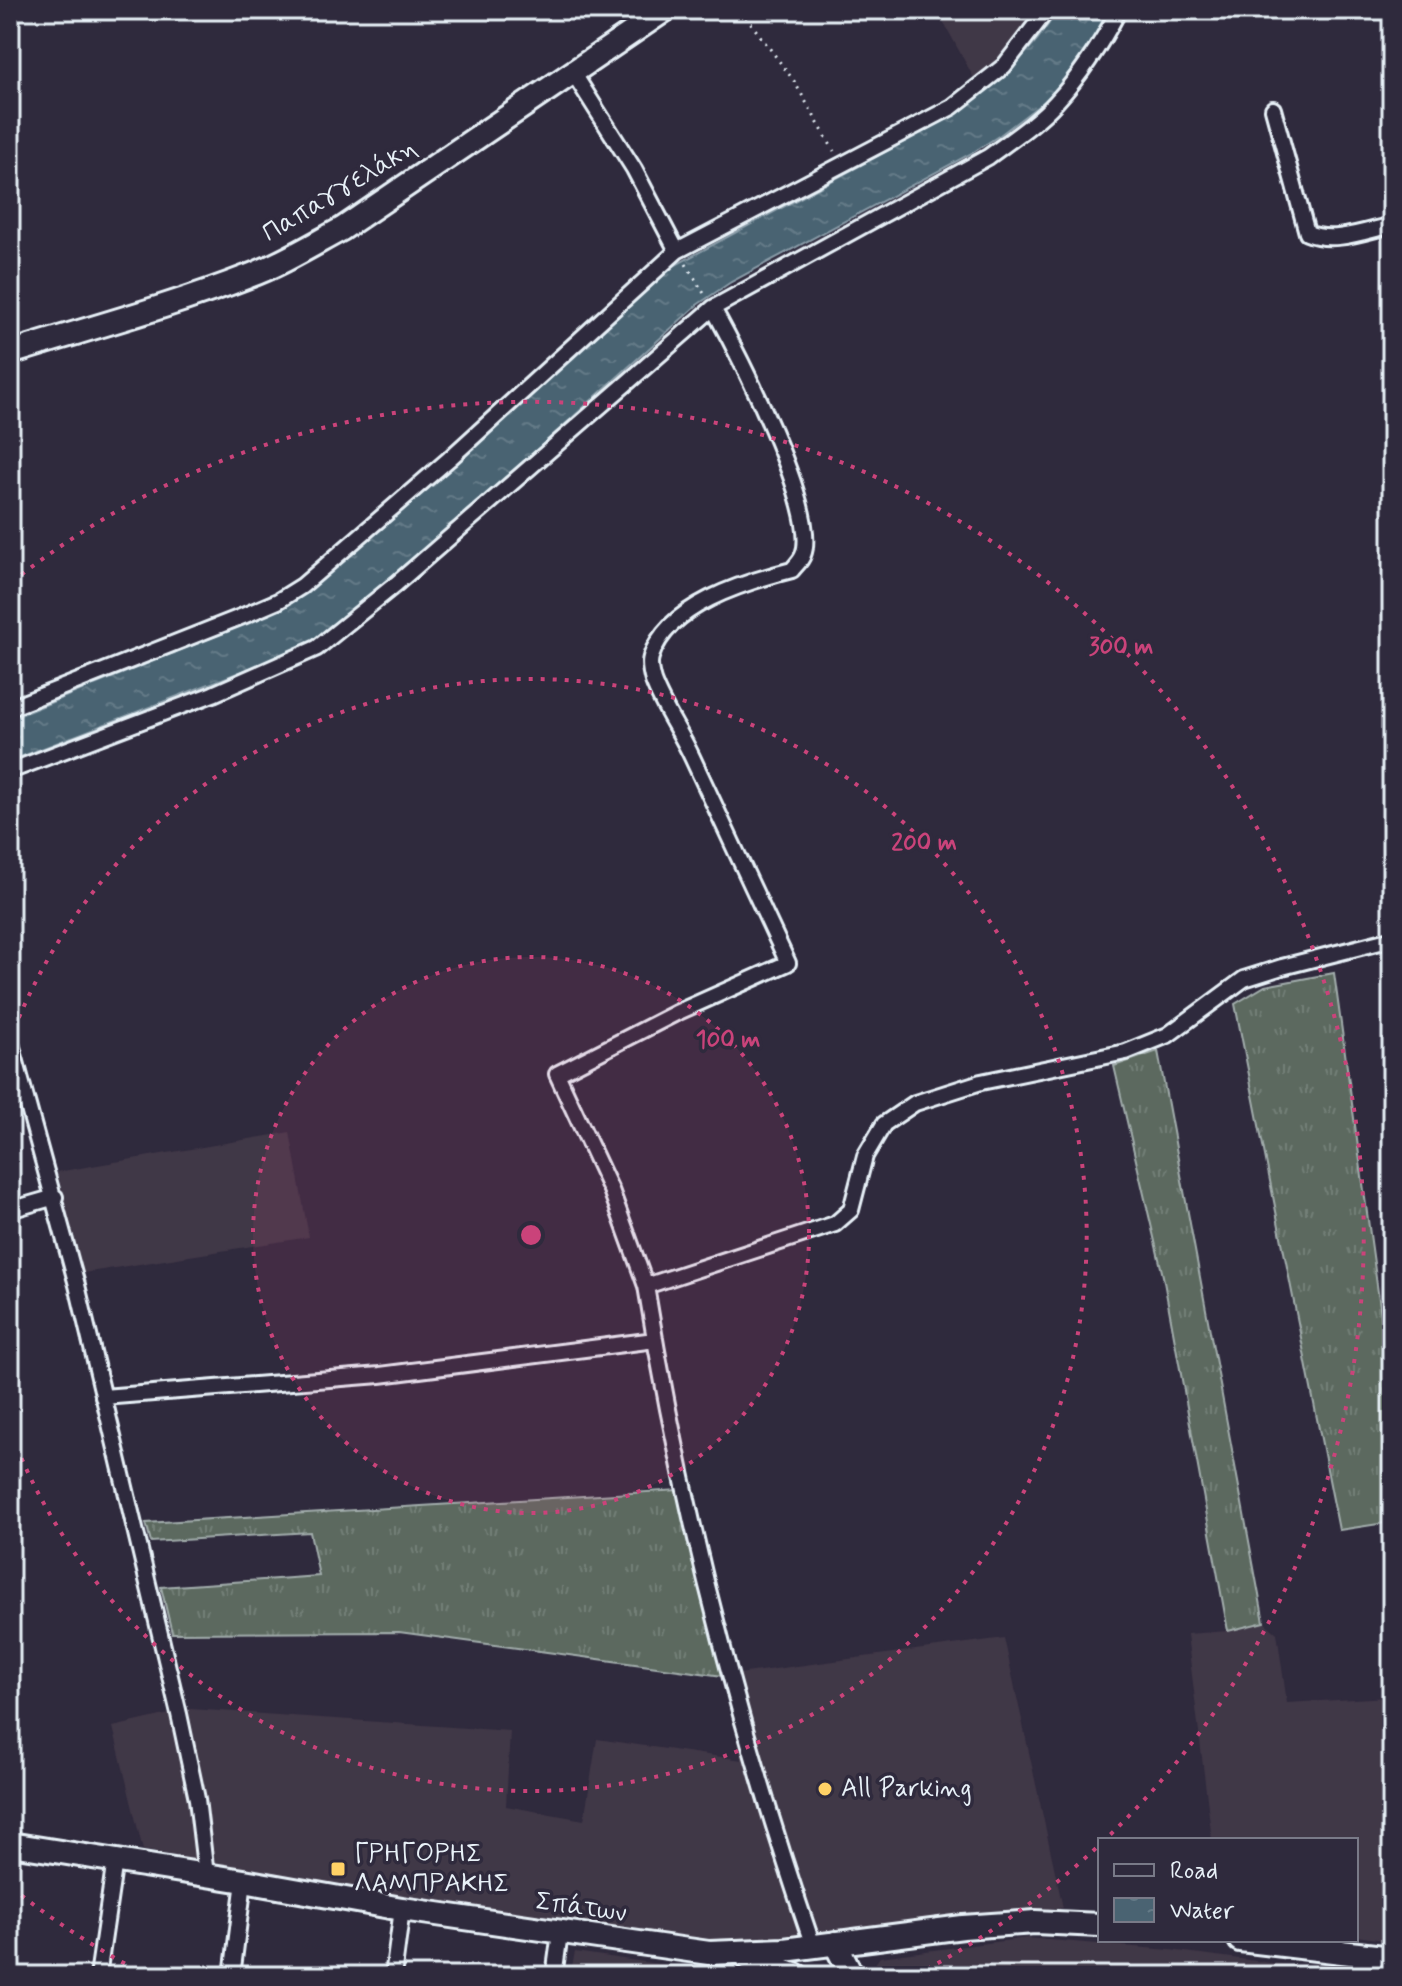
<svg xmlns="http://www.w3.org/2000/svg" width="1402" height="1986" viewBox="0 0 1402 1986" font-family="Mynerve,sans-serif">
	<defs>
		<pattern id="grass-tufts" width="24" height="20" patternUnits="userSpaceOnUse" patternTransform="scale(2)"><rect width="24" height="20" fill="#5b695f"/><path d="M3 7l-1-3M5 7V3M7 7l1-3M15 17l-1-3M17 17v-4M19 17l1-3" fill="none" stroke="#737f77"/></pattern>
		<pattern id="water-ripples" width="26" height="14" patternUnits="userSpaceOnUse" patternTransform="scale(2)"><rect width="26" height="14" fill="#4a6372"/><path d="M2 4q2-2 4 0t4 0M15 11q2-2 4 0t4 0" fill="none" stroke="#647a87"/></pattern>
	</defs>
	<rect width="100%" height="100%" fill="#2f2a3d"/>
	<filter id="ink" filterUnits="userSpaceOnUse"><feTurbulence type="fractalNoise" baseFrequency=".0125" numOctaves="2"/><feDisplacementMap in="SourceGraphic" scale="16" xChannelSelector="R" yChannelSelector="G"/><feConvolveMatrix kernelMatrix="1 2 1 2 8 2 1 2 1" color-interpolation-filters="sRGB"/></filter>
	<g filter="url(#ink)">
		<!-- built -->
		<path fill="#413747" d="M937 10H1039L1005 56 976 82Z
			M290 1132 309 1237 83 1273 57 1172Z
			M1264 1622 1277 1633 1287 1703 1387 1697 1392 1740V1941L1356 1936V1840H1212L1187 1634 1228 1631Z
			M1004 1638 1063 1908 970 1913 782 1949 703 1951 143 1850 113 1727 191 1709 510 1731 506 1806 584 1820 597 1739 742 1760 723 1676Z
			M1026 1938 1170 1950 1374 1976 877 1975 875 1964 880 1957Z
			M575 1952 741 1976H570Z"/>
		<!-- grass -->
		<path fill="url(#grass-tufts)" stroke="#a2adac" stroke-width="2" d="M1334 973 1392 1394V1522L1339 1530 1235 1004 1265 986Z
			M1158 1051 1264 1622 1228 1631 1163 1276 1114 1066Z
			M679 1490 723 1676 399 1632 172 1633 161 1587 319 1576 310 1532 151 1542 146 1523Z"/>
		<!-- water -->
		<path fill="url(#water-ripples)" stroke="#899ca8" stroke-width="2" d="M1057 10H1110L1097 35 1050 97 1000 135 972 153 731 282 697 305 489 493 338 622 313 641 271 660 10 761V719L250 622 287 603 344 561 604 323 670 268 952 116C992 87 1033 54 1057 10Z"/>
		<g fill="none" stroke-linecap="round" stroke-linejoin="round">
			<defs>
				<path id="street" d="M574 74 634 169 677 251
					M1273 109 1307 233C1333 244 1365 231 1392 225
					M713 308C736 350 821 513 803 555 801 561 795 566 792 570 745 582 667 605 651 657 649 663 651 674 653 681 663 708 680 731 692 757 724 826 756 895 788 963L676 1013 557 1074 611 1190 646 1286 835 1224 851 1210 865 1156 884 1124 915 1103 981 1082 1126 1052 1168 1035 1244 979 1282 967 1392 939
					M10 708 243 616 278 601 302 586 449 459 677 251 952 107 1004 66 1047 10
					M10 771 213 694 317 648 396 584 713 308 988 157C1011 140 1037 123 1056 102 1081 75 1102 42 1119 10
					M10 1040 77 1285 179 1714 197 1799 206 1875
					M10 1210 55 1197
					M646 1286C682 1510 740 1732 813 1946
					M103 1397 380 1375 655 1340
					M98 1976 115 1860
					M232 1976 244 1881
					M393 1976 402 1909
					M554 1976 560 1933"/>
				<path id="secondary" d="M10 353C90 328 172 306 249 276 282 264 312 245 342 229L665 10
					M10 1844 244 1881 402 1909 709 1953 784 1950 963 1927 1035 1922 1100 1925
					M1240 1940 1392 1958
					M835 1943 852 1976
					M748 1958 797 1976"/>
			</defs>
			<!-- street casing -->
			<use href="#street" stroke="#e8f1f8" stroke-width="20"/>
			<!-- secondary casing -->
			<use href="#secondary" stroke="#e8f1f8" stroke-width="28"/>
			<!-- path -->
			<path stroke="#e8f1f8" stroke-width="3" stroke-dasharray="2 6" stroke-linecap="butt" d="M741 10 794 81 834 151
				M686 264 705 295"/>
			<!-- street -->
			<use href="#street" stroke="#2f2a3d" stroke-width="14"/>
			<!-- secondary -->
			<use href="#secondary" stroke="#2f2a3d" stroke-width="22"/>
		</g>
	</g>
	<!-- distance rings -->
	<circle cx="531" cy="1235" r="278" fill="#ca437a" fill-opacity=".12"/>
	<g fill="none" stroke="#ca437a" stroke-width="4" stroke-dasharray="4 8">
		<circle cx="531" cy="1235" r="278"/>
		<path d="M10 1040A556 556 0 1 1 10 1430"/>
		<path d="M146 1975A834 834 0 0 1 12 1888M12 582A834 834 0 1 1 916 1975"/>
	</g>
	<!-- markers -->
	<g fill="#ffd166" stroke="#2f2a3d" stroke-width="3">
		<circle cx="825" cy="1789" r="8"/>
		<rect x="330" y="1861" width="16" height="16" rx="4"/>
	</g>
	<g text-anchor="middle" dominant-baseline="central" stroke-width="7" stroke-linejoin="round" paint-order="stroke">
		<!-- street labels -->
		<g font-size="26" fill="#e8f1f8" stroke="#2f2a3d">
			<text transform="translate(340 191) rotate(-31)">Παπαγγελάκη</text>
			<text transform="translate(581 1908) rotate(8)">Σπάτων</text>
		</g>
		<!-- poi labels -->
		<g font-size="26" fill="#e8f1f8" stroke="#2f2a3d" text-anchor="start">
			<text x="841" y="1789">All Parking</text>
			<text x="354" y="1854">ΓΡΗΓΟΡΗΣ<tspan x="354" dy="30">ΛΑΜΠΡΑΚΗΣ</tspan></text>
		</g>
	</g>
	<circle cx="531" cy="1235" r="12" fill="#ca437a" stroke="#2f2a3d" stroke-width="4"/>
	<g font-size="24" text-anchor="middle" font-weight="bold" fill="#ca437a" stroke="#2f2a3d" stroke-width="7" stroke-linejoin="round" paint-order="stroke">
		<text x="1121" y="654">300 m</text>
		<text x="924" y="850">200 m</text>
		<text x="728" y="1047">100 m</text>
	</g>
	<!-- margin -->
	<rect width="1402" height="1986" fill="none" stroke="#2f2a3d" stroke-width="40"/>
	<rect x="20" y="20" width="1362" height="1946" fill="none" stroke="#e8f1f8" stroke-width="3" filter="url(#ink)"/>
	<!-- legend -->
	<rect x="1098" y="1838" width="260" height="104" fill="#2f2a3d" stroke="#797a88" stroke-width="2"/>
	<rect x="1114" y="1864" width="40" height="12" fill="#2f2a3d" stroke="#797a88" stroke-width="2"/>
	<text x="1170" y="1878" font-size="24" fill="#e8f1f8">Road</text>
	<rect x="1114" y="1898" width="40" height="24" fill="url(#water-ripples)" stroke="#797a88" stroke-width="2"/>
	<text x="1170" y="1918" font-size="24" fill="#e8f1f8">Water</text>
</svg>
